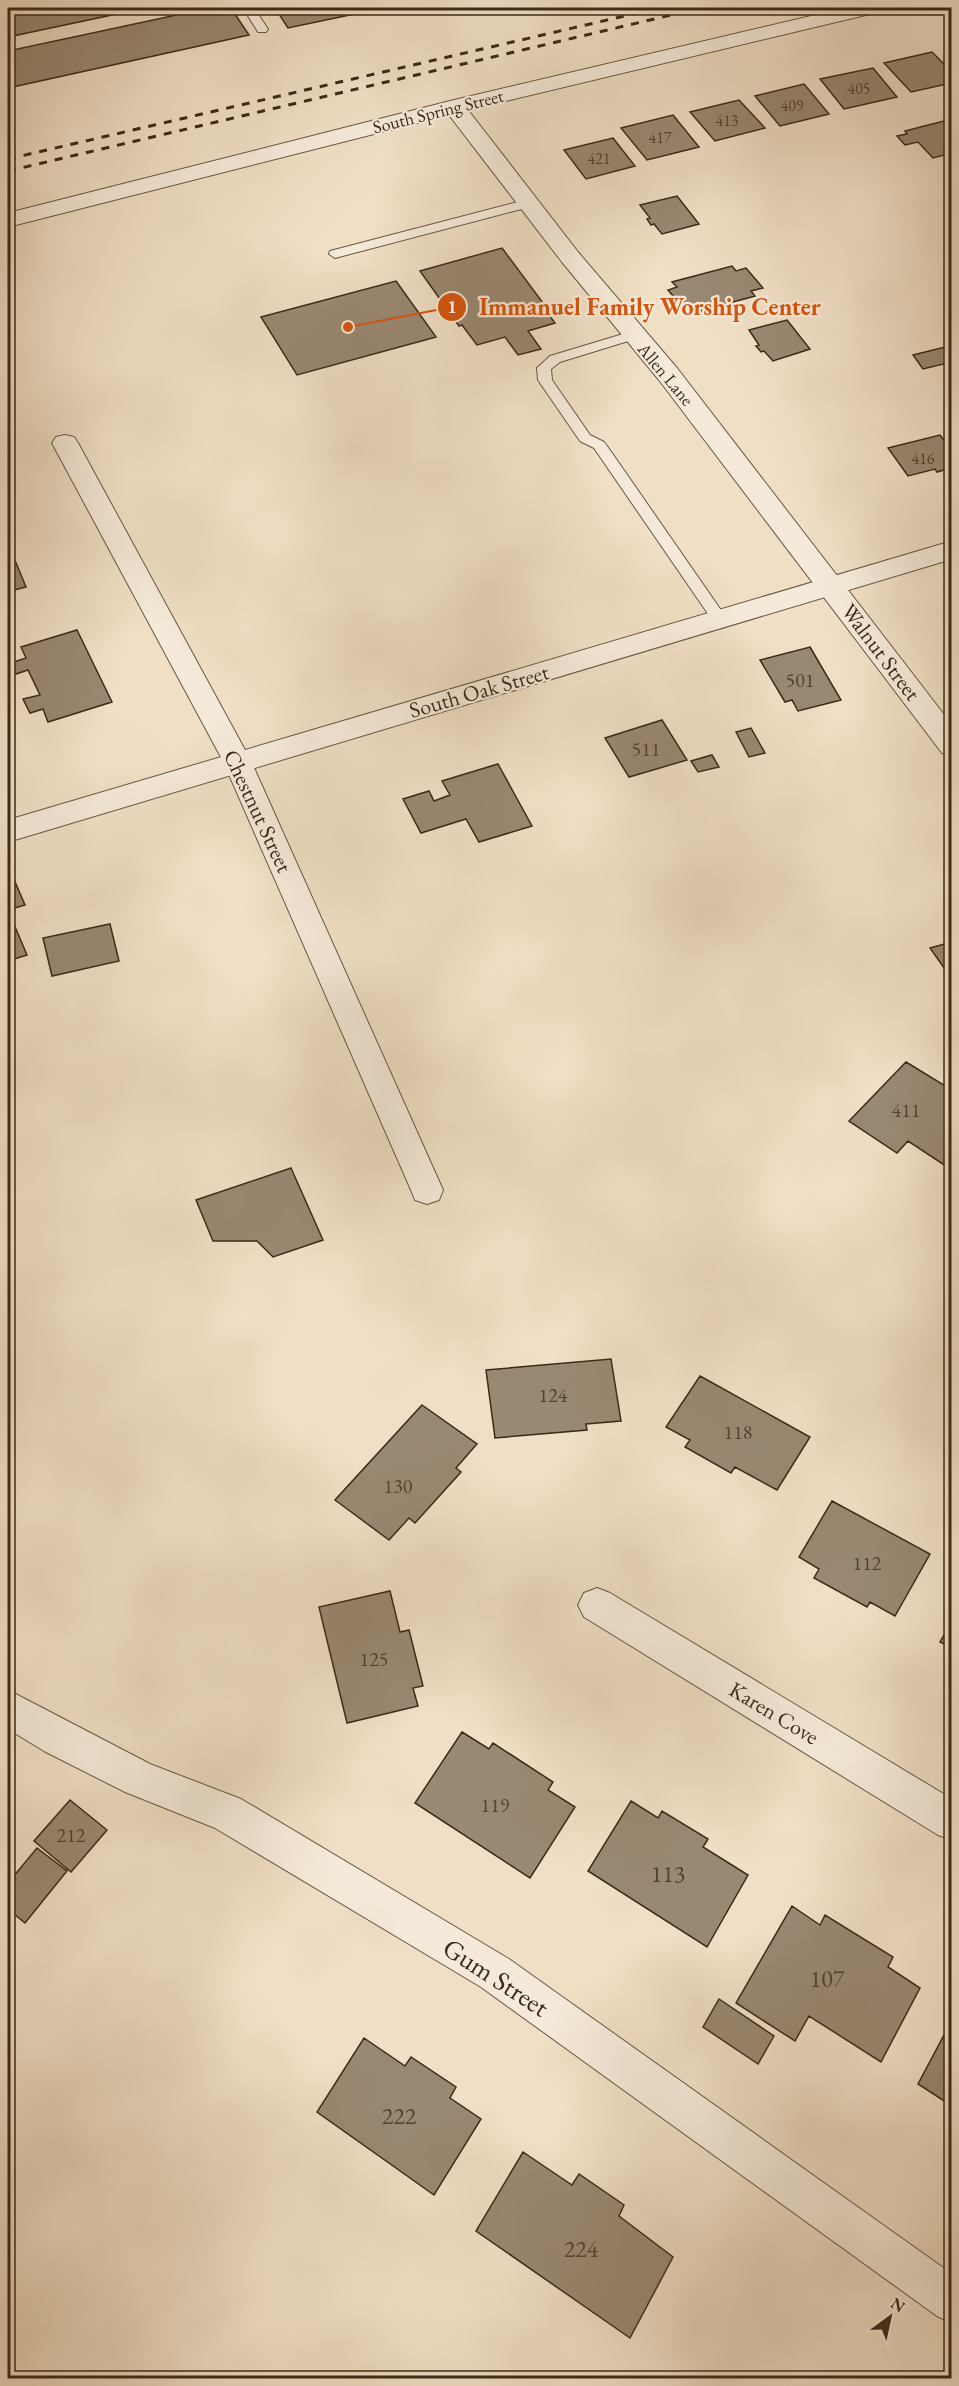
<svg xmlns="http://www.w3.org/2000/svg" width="959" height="2386" viewBox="0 0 959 2386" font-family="'EB Garamond',serif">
	<rect width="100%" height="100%" fill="#f0dfc5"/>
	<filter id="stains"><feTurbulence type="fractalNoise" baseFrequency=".00333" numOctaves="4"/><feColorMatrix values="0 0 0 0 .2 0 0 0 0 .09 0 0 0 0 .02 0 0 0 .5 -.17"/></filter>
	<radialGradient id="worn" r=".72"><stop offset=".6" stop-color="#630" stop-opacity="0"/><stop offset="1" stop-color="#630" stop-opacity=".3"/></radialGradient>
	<!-- building -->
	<path fill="#998872" stroke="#3b2a19" stroke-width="1.5" d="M23 8H145L8 37V11Z
		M209 8H231L249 35 8 88V51Z
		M275 8H383L288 28Z
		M932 52 952 72V83L911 92 884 63Z
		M873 68 897 97 844 109 820 79Z
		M804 84 829 114 780 126 755 96Z
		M739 100 765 128 715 141 690 112Z
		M673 115 699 147 647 160 621 128Z
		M952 119V153L933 158 918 142 905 145 897 136 907 134 905 131Z
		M613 138 635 166 586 179 564 150Z
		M677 196 699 224 662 234 654 224 651 225 647 219 650 218 640 205Z
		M502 248 543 303 541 304 555 323 528 331 541 349 518 355 505 337 477 345 462 325 459 326 420 271Z
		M732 266 736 271 746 268 763 288 751 291 755 296 697 312 694 308 685 310 668 290 677 287 672 282Z
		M396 281 436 337 297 375 261 317Z
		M787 320 810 349 773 361 764 351 761 352 756 346 759 345 749 330Z
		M945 347 952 356V362L923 369 913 355Z
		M940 435 952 451V464L945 466 947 469 937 472 935 469 908 476 888 448Z
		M12 553 26 587 10 591 14 600 8 601V554Z
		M77 630 112 702 48 722 43 709 30 713 23 699 40 695 28 670 16 674 11 663 26 658 21 647Z
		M810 647 841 700 798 711 792 700 785 702 760 660Z
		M662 720 687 760 629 777 605 738Z
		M751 728 765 753 749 757 736 732Z
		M712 755 719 767 698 772 691 761Z
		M498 764 532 826 479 842 466 819 421 833 403 799 429 791 434 801 450 795 442 781Z
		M13 877 25 905 8 910 27 955 8 961V879Z
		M110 924 119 961 52 976 43 938Z
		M952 942V966L944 968 930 948Z
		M906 1062 952 1090 950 1097 952 1099V1170L908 1141 897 1153 849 1121Z
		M291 1168 323 1240 273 1257 257 1241H213L196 1200Z
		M611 1359 621 1421 586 1424 587 1430 495 1438 486 1370Z
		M700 1376 810 1437 777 1490 735 1467 731 1473 685 1447 690 1440 666 1427Z
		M422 1405 477 1444 456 1468 461 1472 415 1523 409 1518 389 1540 335 1500Z
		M832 1501 930 1554 895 1616 870 1602 867 1607 814 1578 819 1569 799 1557Z
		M390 1591 400 1632 409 1630 423 1686 413 1688 418 1706 347 1723 319 1607Z
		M952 1621V1648L940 1642Z
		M462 1732 489 1749 493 1743 553 1782 548 1790 575 1807 530 1878 415 1803Z
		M70 1800 107 1830 71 1872 34 1841Z
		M631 1801 658 1818 662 1811 708 1839 703 1847 748 1875 707 1947 588 1871Z
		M37 1848 67 1871 25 1923 8 1909V1883Z
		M792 1906 820 1925 825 1915 893 1957 888 1967 920 1988 881 2062 809 2016 795 2041 736 2003Z
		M719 1999 774 2036 758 2064 703 2027Z
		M952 2020V2106L918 2084Z
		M364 2038 405 2066 411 2057 456 2087 450 2098 481 2119 434 2195 317 2112Z
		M523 2152 572 2185 579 2174 624 2205 619 2216 673 2257 630 2338 476 2231Z"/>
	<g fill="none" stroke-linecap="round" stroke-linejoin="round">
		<defs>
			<path id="service" d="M243 8H254L268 29 266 32H258Z
				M529 199 535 203 533 206 335 258 329 254 330 251Z
				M633 331 640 335 638 338 560 362 551 369 552 380 590 435 604 442 612 453 725 616 727 620 725 624H715L594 448 580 441 538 380 537 368 550 356Z"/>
			<path id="minor" d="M845 8H881L878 13 870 14 468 110 578 252 677 368 952 725V756L942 753 659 380 562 262 449 115 8 227V213L454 100Z
				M939 8H952V16L941 13Z
				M65 435 74 437 78 443 251 761 443 1190 439 1200 427 1204 415 1200 411 1190 223 761 52 443 56 437Z
				M597 1588 610 1593 952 1799V1840L938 1835 584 1617 578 1605 584 1593Z
				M8 1690 150 1764 241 1799 509 1959 952 2274V2323L937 2316 481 1987 215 1828 125 1792 44 1751 8 1729Z"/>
			<path id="tertiary" d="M952 541V559L8 842V820Z"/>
		</defs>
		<!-- service casing -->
		<use href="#service" stroke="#685744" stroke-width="2"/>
		<!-- minor casing -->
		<use href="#minor" stroke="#685744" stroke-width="2"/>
		<!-- tertiary casing -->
		<use href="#tertiary" stroke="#685744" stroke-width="2"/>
		<!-- service -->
		<use href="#service" fill="#f5ead9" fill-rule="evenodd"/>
		<!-- minor -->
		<use href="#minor" fill="#f5ead9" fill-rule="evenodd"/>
		<!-- tertiary -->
		<use href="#tertiary" fill="#f5ead9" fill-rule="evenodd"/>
		<!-- rail -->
		<path stroke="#3b2a19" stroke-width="3" stroke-dasharray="8 8" stroke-linecap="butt" d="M8 159 659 8
			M8 171 701 8"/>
	</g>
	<g text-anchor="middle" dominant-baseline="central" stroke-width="4.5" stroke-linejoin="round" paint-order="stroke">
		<!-- far-number labels -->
		<g font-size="16" fill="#52422f">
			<text x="859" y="88">405</text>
			<text x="792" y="105">409</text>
			<text x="727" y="120">413</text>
			<text x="660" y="137">417</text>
			<text x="599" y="158">421</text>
			<text x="923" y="458">416</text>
		</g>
		<!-- far-street labels -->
		<g font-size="18" fill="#3b2a19" stroke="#f5ead9">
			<text transform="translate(438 111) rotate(-14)">South Spring Street</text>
			<text transform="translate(666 374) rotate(50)">Allen Lane</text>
		</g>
		<!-- number labels -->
		<g font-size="20" fill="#52422f">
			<text x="800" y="680">501</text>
			<text x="646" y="749">511</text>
			<text x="906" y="1110">411</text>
			<text x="553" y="1395">124</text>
			<text x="738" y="1432">118</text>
			<text x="398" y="1486">130</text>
			<text x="867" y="1563">112</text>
			<text x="374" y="1659">125</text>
			<text x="495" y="1805">119</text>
			<text x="71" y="1835">212</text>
		</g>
		<!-- street labels -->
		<g font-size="22" fill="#3b2a19" stroke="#f5ead9">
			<text transform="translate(881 652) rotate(53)">Walnut Street</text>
			<text transform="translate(479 691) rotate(-16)">South Oak Street</text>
			<text transform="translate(258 811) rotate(65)">Chestnut Street</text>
			<text transform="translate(774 1713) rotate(31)">Karen Cove</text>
		</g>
		<!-- near-number labels -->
		<g font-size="24" fill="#52422f">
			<text x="668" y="1873">113</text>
			<text x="827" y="1978">107</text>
			<text x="399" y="2115">222</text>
			<text x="581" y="2248">224</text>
		</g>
		<!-- near-street labels -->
		<g font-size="27" fill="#3b2a19" stroke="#f5ead9">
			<text transform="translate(496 1977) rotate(33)">Gum Street</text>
		</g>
	</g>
	<!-- callouts -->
	<path fill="none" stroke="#d7540d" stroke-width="2" d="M348 327L452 307"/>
	<g fill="#d7540d" stroke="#f5ead9" stroke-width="2">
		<circle cx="348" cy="327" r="6"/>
		<circle cx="452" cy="307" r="15"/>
	</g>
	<g font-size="18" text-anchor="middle" font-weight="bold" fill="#fff">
		<text x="452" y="313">1</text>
	</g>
	<g font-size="24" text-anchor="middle" font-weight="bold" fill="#d7540d" stroke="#f5ead9" stroke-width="4.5" stroke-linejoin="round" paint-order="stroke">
		<text x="650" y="315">Immanuel Family Worship Center</text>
	</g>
	<!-- margin -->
	<rect width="959" height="2386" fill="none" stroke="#f0dfc5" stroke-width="30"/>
	<rect x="9" y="9" width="941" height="2368" fill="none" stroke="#3b2a19" stroke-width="3"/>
	<rect x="15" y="15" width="929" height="2356" fill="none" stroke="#3b2a19" stroke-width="1.5"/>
	<!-- north arrow -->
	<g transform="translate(890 2317) rotate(33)" stroke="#f5ead9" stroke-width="4.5" paint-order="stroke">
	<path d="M0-4.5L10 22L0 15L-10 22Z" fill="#3b2a19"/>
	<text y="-9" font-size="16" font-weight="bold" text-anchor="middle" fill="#3b2a19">N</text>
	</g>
	<rect width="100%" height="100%" filter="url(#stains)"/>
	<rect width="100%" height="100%" fill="url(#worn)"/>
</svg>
